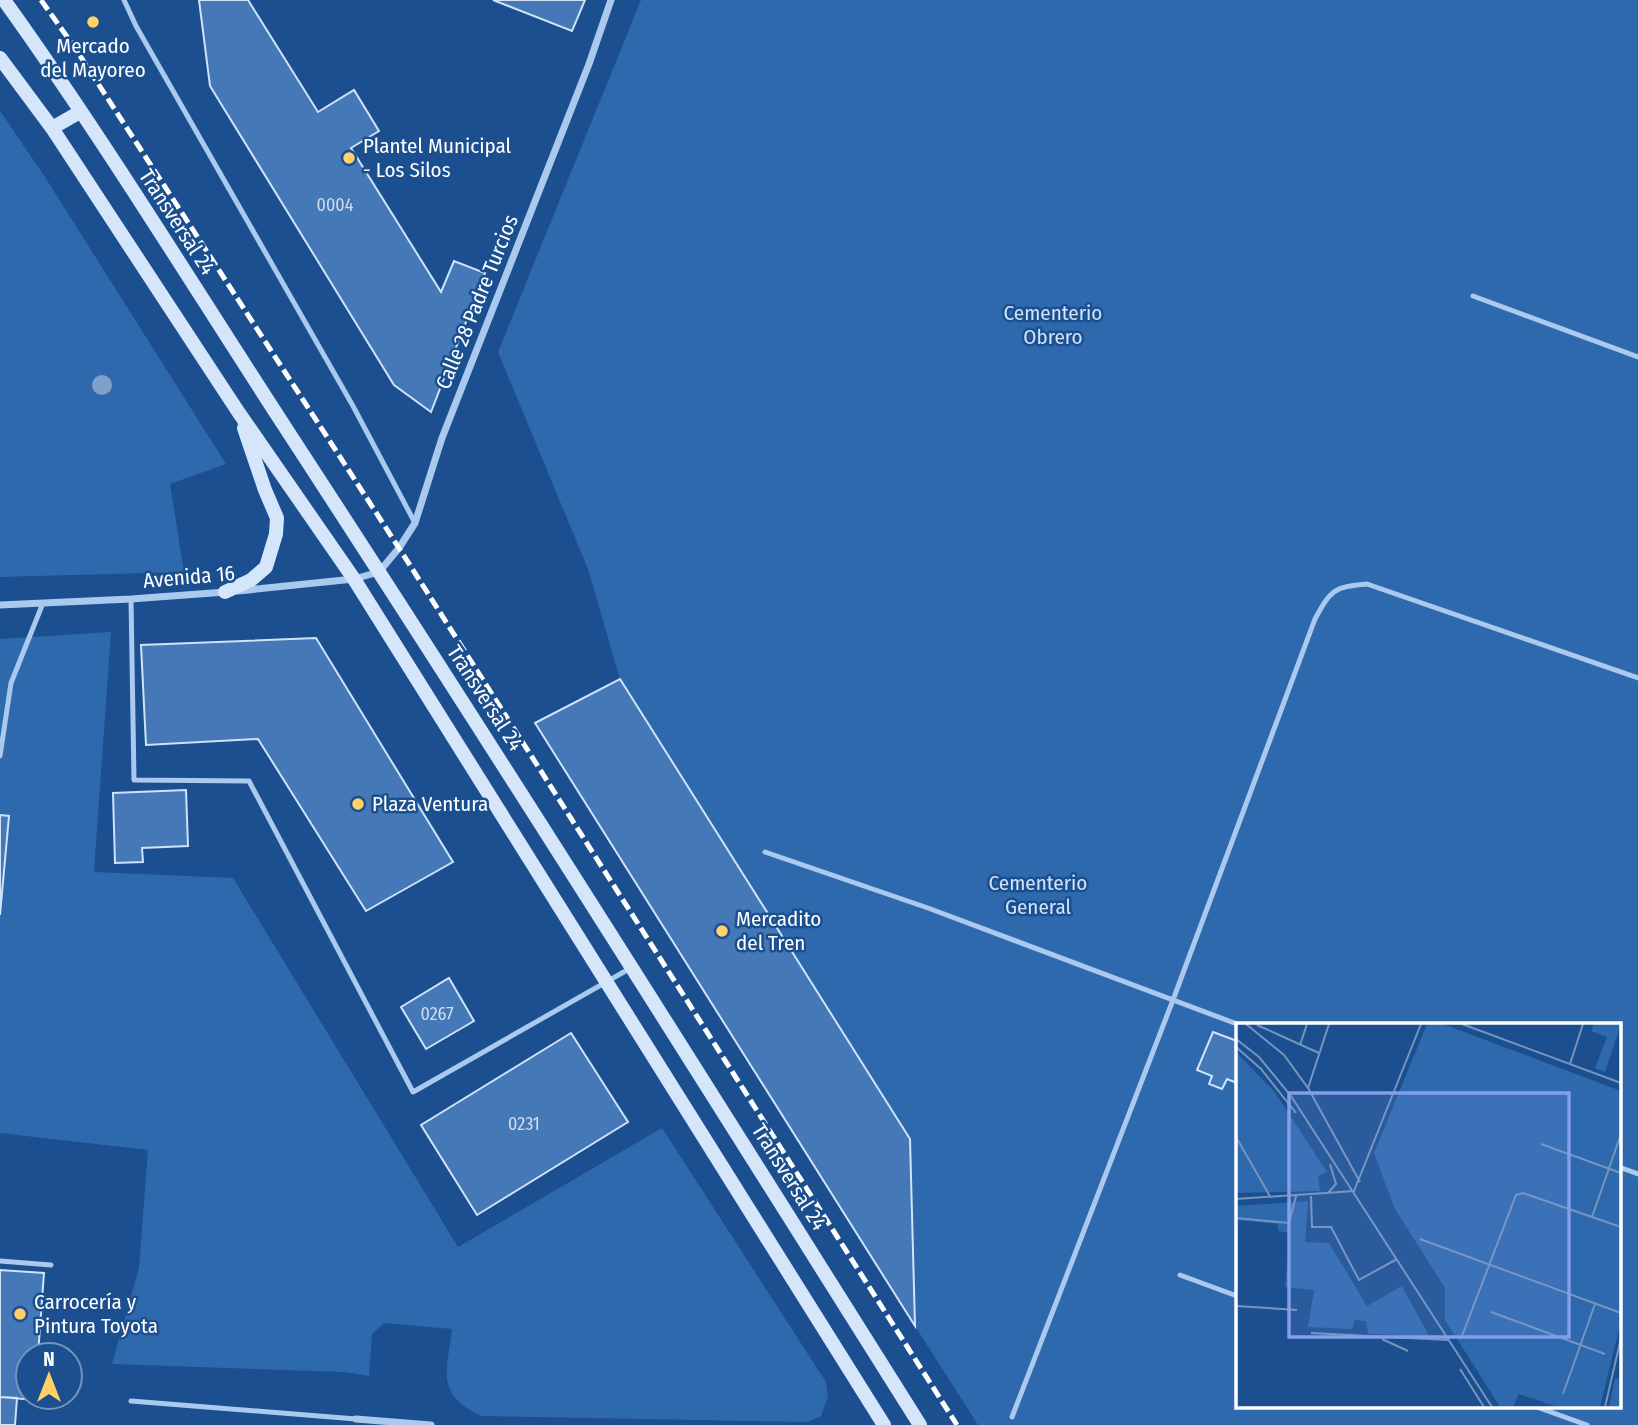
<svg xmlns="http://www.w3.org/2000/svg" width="1638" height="1425" viewBox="0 0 1638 1425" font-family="'Fira Sans Condensed',sans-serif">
	<rect width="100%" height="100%" fill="#1b4f8f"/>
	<!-- green -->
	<path fill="#2e69ad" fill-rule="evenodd" d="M641 0H1638V1425H978L915 1326 910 1139 620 679 588 569 498 352ZM1237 1024H1619V1406H1237Z
		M0 111 45 177 226 464 170 484 184 572 0 577Z
		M111 632 94 872 233 878 458 1247 662 1128 826 1382 828 1397 821 1416 808 1422 481 1416C435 1394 447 1372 452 1329L384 1323 372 1334 369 1376 345 1372 112 1364 139 1268 148 1150 0 1133V915L9 816 0 815V639Z"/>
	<!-- building -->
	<path fill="#4478b7" stroke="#cfe3fa" stroke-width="2" d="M199 0H248L318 112 354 90 379 131 351 148 441 292 454 261 485 273 431 412 394 385 210 86Z
		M493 0H585L572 31Z
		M316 638 453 862 366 911 258 739 146 745 141 645Z
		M620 679 910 1139 915 1326 535 723Z
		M186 790 188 846 142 848 143 862 115 863 113 793Z
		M0 815 9 816 0 915Z
		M449 978 474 1021 426 1049 401 1007Z
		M1213 1032 1237 1041V1083L1227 1079 1222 1089 1209 1084 1212 1076 1197 1070Z
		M571 1033 628 1122 477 1215 421 1125Z
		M0 1270 44 1273 38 1355H28V1397H35V1400L0 1397Z
		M0 1397 17 1398 15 1425H0Z"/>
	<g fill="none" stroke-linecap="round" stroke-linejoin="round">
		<!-- lane -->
		<path stroke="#a9c9ee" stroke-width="5" d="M124 0 136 26 353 406 415 523
			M1473 296 1638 357
			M131 599 134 780 249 781 413 1092 629 969
			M0 756 11 683 43 603
			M765 852 928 908 1237 1024
			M1619 1167 1638 1174
			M0 1261 51 1265
			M1180 1275 1237 1296
			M131 1401 356 1419
			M1534 1406 1587 1425
			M1012 1417 1173 1000 1315 619C1331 590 1333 587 1367 584L1638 678"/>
		<!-- street -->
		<path stroke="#a9c9ee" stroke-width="7" d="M238 591 354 579 379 572 399 548 415 523 442 438 589 64 611 0
			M0 605 131 599 226 592
			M356 1419 431 1425"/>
		<!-- secondary -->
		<path stroke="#d6e6fa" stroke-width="14" d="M4 0C103 138 192 284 285 427 500 757 710 1091 920 1425
			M0 58 52 128 239 413 354 579 884 1425
			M52 128 80 112
			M225 592 251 580 266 567 276 534 277 518 265 490 244 428"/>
		<!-- rail -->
		<path stroke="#fff" stroke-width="5" stroke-dasharray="12 5" stroke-linecap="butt" d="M41 0 75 48 399 548 957 1425"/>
	</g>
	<!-- trees -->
	<circle fill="#7ea0ca" cx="102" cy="385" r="10"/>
	<!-- markers -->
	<g fill="#ffd166" stroke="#1b4f8f" stroke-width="2.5">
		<circle cx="93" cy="22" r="7"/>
		<circle cx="349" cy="158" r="7"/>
		<circle cx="358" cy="804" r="7"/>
		<circle cx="722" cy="931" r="7"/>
		<circle cx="20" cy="1314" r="7"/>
	</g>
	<g text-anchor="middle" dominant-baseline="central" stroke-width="5" stroke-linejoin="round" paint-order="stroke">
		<!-- number labels -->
		<g font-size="18" fill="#d0dded">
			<text x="335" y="205">0004</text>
			<text x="437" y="1014">0267</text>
			<text x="524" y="1124">0231</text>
		</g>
		<!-- poi labels -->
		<g font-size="21" fill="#fff" stroke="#1b4f8f" text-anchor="start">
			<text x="93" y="46" text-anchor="middle">Mercado<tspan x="93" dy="24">del Mayoreo</tspan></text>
			<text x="363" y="146">Plantel Municipal<tspan x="363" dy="24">- Los Silos</tspan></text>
			<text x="372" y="804">Plaza Ventura</text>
			<text x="736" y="919">Mercadito<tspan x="736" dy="24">del Tren</tspan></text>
			<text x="34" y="1302">Carrocería y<tspan x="34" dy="24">Pintura Toyota</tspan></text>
		</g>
		<!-- street labels -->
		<g font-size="21" fill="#fff" stroke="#1b4f8f">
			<text transform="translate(177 222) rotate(57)">Transversal 24</text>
			<text transform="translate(477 302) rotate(-68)">Calle 28 Padre Turcios</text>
			<text transform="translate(189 577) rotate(-5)">Avenida 16</text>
			<text transform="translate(485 698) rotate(57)">Transversal 24</text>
			<text transform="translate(789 1177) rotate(58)">Transversal 24</text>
		</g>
		<!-- park labels -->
		<g font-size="21" fill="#cfe3fa" stroke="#1b4f8f">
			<text x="1053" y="313">Cementerio<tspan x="1053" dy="24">Obrero</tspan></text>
			<text x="1038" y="883">Cementerio<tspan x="1038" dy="24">General</tspan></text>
		</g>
	</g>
	<!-- overview -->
	<g transform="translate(1236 1023)">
		<rect width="385" height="385" fill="#1b4f8f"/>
		<path d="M191 1H207L385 68V298L364 384H322L283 371 277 384H264L209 297V265L159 186 138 130ZM358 1H385L369 49 359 45 371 14 355 8ZM0 29 38 68 91 149 82 153 84 168 0 170ZM72 178 69 219 93 220 131 283 166 263 193 313 132 311 130 298 119 297 116 306 72 304 78 267 49 264 54 210 42 208V201L0 197V183ZM379 355 385 357V384H373Z" fill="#2e69ad"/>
		<path fill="none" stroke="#7695bc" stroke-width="2" d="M10 1 48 32 72 65 93 1M226 1 385 60M21 2 83 30M0 16 23 34 55 73 256 384M64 22 71 1M0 24 25 46 60 90M334 41 347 1M72 65 124 159M0 114 35 175M305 121 385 150M91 171 100 161 94 141M75 173 76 204H95L123 257 161 236M0 176 118 168 185 1M356 194 385 111M0 195 53 200 60 173M184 216 385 290M0 283 61 287M255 289 369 331M75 310 212 317M226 313 280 172 287 170 385 204M146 316 172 328M224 346 248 384M327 371 359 281M369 384 385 315"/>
		<path fill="#839eea" fill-opacity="0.15" stroke="#839eea" stroke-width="3.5" d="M53 70H333V314H53Z"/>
		<rect width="385" height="385" fill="none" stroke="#fff" stroke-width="3.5"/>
	</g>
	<!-- north arrow -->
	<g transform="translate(49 1376)"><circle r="33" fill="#1b4f8f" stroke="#7695bc" stroke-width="2"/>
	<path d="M0-5L12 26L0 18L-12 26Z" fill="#ffd166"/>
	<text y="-10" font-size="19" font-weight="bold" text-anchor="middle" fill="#ffffff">N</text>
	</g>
</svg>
